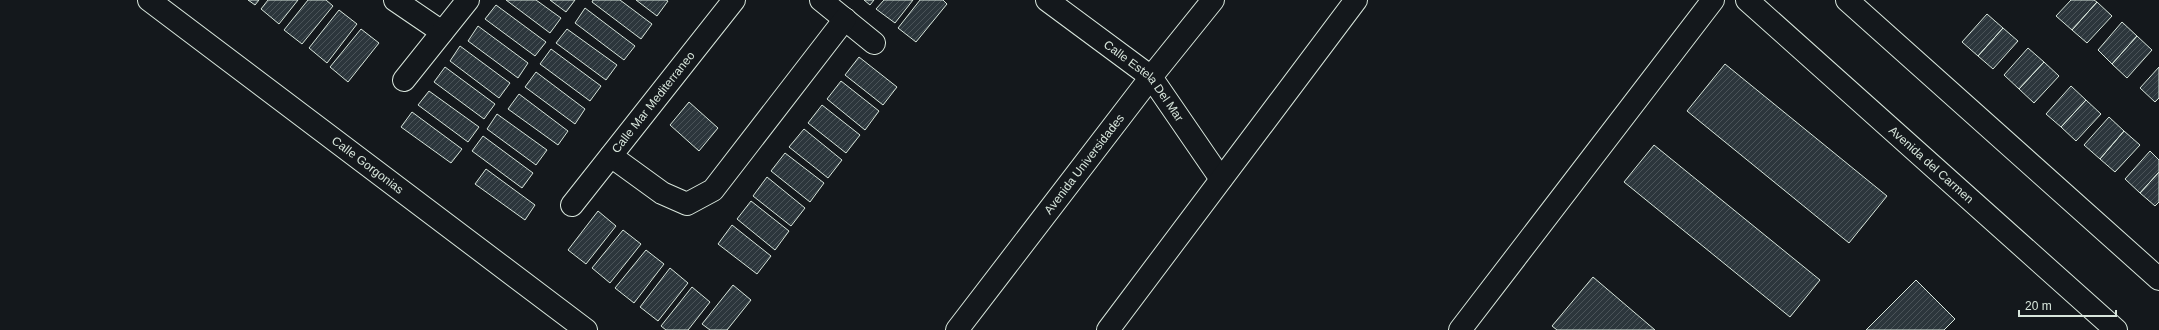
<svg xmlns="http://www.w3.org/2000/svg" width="2159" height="330" viewBox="0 0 2159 330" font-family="Helvetica,sans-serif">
	<defs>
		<pattern id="building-hatch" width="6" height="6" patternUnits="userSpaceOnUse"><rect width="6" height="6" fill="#2c363c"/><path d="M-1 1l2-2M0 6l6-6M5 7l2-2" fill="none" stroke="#4a5358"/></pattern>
	</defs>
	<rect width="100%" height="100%" fill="#14181c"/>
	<!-- building -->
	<path fill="url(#building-hatch)" stroke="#d8e6dc" d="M248 0H259L255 5Z
		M268 0H298L279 24 261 9Z
		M308 0H326L333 6 302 44 284 30Z
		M506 0H536L561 18 550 33Z
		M550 0H575L566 12Z
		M593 0H620L652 24 641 39 592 2Z
		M636 0H666L668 1 657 16Z
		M864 0H874L870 5Z
		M884 0H913L895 23 876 9Z
		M920 0H943L947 4 916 42 898 28Z
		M2071 0H2094L2097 2 2072 30 2056 16Z
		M2097 2 2112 16 2087 43 2072 30Z
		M496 5 546 42 535 56 485 19Z
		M585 8 635 46 624 60 575 23Z
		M339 10 357 24 327 63 309 48Z
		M1987 14 2003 28 1978 56 1962 42Z
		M2122 22 2137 36 2112 64 2098 50Z
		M478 26 528 63 518 78 468 41Z
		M2003 28 2018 41 1993 69 1978 56Z
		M361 29 379 43 348 82 330 67Z
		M567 29 617 65 606 80 556 43Z
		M2137 36 2152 50 2127 78 2112 64Z
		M460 46 510 83 499 98 450 61Z
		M2028 48 2044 62 2019 89 2004 75Z
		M551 49 601 86 590 101 540 64Z
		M859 57 897 87 883 105 845 75Z
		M2044 62 2059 76 2034 103 2019 89Z
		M1725 64 1887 196 1849 243 1687 111Z
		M445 67 495 104 484 119 434 82Z
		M2159 67V98L2155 102 2140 88Z
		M536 72 585 109 575 124 525 87Z
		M841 81 879 111 865 130 827 99Z
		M2071 86 2086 100 2061 127 2046 114Z
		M429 91 479 127 468 142 418 105Z
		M519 94 568 131 558 145 508 109Z
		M2086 100 2101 114 2076 141 2061 127Z
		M689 102 718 128 699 151 670 125Z
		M822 105 860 135 846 153 808 123Z
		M412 112 462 149 451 163 401 127Z
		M497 114 547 150 536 165 487 129Z
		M2109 117 2124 131 2100 159 2084 145Z
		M804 129 842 160 828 178 789 147Z
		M2124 131 2140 145 2115 172 2100 159Z
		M483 136 533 173 522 188 472 151Z
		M1654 145 1820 280 1790 317 1624 182Z
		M2150 151 2159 160V172L2140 193 2125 179Z
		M785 153 824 183 810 202 771 171Z
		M486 169 535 205 525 220 475 184Z
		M2159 172V202L2155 206 2140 193Z
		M767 177 805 208 791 226 753 196Z
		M751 201 789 231 775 250 737 219Z
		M598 211 616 226 586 264 568 250Z
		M732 225 771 256 757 274 718 244Z
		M623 230 641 244 610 283 592 268Z
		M646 250 664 264 634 303 615 288Z
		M670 268 688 283 658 321 640 307Z
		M1593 277 1655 330H1557L1552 326Z
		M1916 280 1955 319 1944 330H1866Z
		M733 285 751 300 727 330H710L702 324Z
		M692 287 710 302 688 330H666L661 326Z"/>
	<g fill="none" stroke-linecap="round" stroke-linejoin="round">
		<defs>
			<g id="minor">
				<path id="s1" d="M149 0 586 330"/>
				<path d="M395 0 442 32"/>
				<path d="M821 0 874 43"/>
				<path id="s2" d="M1047 0 1151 77 1221 179"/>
				<path id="s3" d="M1747 0 2116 330"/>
				<path d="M1847 0 2159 279"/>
				<path d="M404 80 468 0"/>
				<path d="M611 156 662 193 687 204 713 190 845 19"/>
				<path id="s4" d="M572 205 734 0"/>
				<path d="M1460 330 1713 0"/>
			</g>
			<g id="major">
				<path id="s5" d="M957 330 1151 77 1213 0"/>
				<path d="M1108 330 1356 0"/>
			</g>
		</defs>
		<!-- minor casing -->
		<use href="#minor" stroke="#d8e6dc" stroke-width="24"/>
		<!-- major casing -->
		<use href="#major" stroke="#d8e6dc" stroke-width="24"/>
		<!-- minor -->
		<use href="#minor" stroke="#14181c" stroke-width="22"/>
		<!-- major -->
		<use href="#major" stroke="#14181c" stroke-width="22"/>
	</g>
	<g text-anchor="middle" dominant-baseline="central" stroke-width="3" stroke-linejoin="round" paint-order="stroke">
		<!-- street labels -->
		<g font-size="12" fill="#d8e6dc" stroke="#14181c">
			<text stroke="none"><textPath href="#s2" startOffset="127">Calle Estela Del Mar</textPath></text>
			<text stroke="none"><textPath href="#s4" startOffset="131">Calle Mar Mediterraneo</textPath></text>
			<text stroke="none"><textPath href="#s5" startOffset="209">Avenida Universidades</textPath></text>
			<text stroke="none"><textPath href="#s1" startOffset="274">Calle Gorgonias</textPath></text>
			<text stroke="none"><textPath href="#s3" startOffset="247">Avenida del Carmen</textPath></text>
		</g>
	</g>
	<!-- scale -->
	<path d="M2019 310v6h97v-6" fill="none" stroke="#d8e6dc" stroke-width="2"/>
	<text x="2025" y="310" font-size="12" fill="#d8e6dc" stroke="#14181c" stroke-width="3" paint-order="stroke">20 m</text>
</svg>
